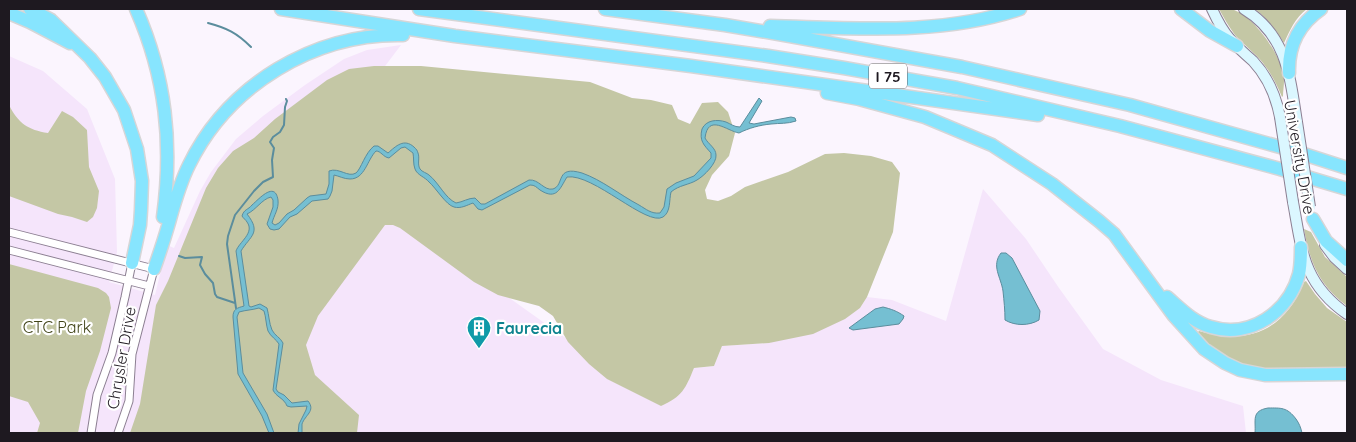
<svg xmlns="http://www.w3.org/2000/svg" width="1356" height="442" viewBox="0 0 1356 442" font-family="Quicksand,sans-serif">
	<rect width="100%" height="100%" fill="#fbf5fe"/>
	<!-- built -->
	<path fill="#f5e5fb" d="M401 45 367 90 389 212 661 406 688 382 694 368 714 366 722 346 769 343 860 308 867 297 892 300 946 321 983 189 1026 239 1059 288 1103 349 1161 380 1243 406 1246 433H9V56L43 71 87 109 115 179 117 252 109 282 155 295 167 245 174 248 200 191 211 172 236 139 263 116 305 85 344 59 367 50Z"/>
	<!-- green -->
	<path fill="#c4c7a5" d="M1219 9C1223 9 1227 8 1231 9 1254 15 1284 58 1284 81 1284 86 1283 91 1283 96L1282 97C1277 85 1271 73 1263 63 1255 53 1244 45 1235 35 1229 27 1224 18 1219 9Z
		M1255 9H1307C1295 18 1290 30 1284 43 1276 30 1267 18 1255 9Z
		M374 66H421L590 82 632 98 651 100 672 105 678 119 690 124 702 103 718 102 728 112 735 133 729 156 712 175 705 190 707 199 718 201 731 196 745 187 788 172 825 154 844 153 871 156 892 162 900 173 893 232 867 297 860 308 845 319 813 334 769 343 722 346 714 366 694 368C686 388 682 397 661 406L607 379 589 364 568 342 553 316 539 306 498 295 474 282 400 228 393 225H385L318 316 306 345 315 375 359 415 357 433H130L140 404 156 305 168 281 206 188 218 168 233 151 254 138 275 119 327 80 349 69Z
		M9 105C18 123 28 130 48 133L62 111 73 117 87 130 89 167 99 191 97 208 93 217 87 222 72 217 58 214 9 196Z
		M1304 229 1311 232 1325 257 1347 277V306C1319 285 1310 263 1304 229Z
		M9 264 98 288 106 293 109 297 111 308 100 351 86 391 78 433H37L40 423 28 402 9 396Z
		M1306 281 1315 294 1327 308 1347 322V369C1311 369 1262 375 1230 359 1217 353 1206 343 1197 333L1199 331C1248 346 1285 330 1304 282Z"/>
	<!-- water -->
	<path fill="#75bfd2" stroke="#5b8d9d" d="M759 98 762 101 749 123 754 124 791 117 795 118 796 121C787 124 780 123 771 124 760 125 749 128 739 133 727 131 708 113 705 138 708 144 716 148 716 155 717 163 704 176 697 180 689 185 679 185 671 192 669 200 671 212 663 217 647 227 593 173 567 177 560 188 557 201 540 190 536 187 535 185 530 185L482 210 478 209 473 203C467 205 461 209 454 207 446 205 436 188 429 182 425 177 417 175 415 169 413 164 414 158 413 153L405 147 401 148 389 158C383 157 381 151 376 151 367 160 365 179 350 179 344 179 339 176 334 175L332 191 330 196 328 199 312 201 297 214 290 217 279 229 274 230 270 229 267 224 273 207V200L271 197C262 199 256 210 247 214 262 233 250 236 241 251L249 306 251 307 260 304 267 308C269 315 269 323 272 330 275 336 280 337 283 343L276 389 278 392 284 395 292 403 308 401C316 411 305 415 302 424 302 427 302 430 302 433H298L299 424 306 410 307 406 291 407 287 406C284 398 276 397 273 390L279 344C276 339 271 337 268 331 266 325 266 317 264 311L259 308C252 310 246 310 239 312L237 317 243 373 267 414 274 433H269L262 416 238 374 233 317C233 309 237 308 244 306L236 251C239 242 255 233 247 222 246 220 243 218 242 216 244 209 248 210 252 205 258 200 275 180 278 200 279 209 274 215 272 223L275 225 279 223 287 214 294 210 307 198 310 196 326 194 329 184V171C339 167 348 178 356 173 361 169 365 153 374 146H378L388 153C396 146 404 138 414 147 417 150 417 150 418 153 420 158 417 164 420 169 422 172 427 173 429 175 439 183 445 198 456 203 463 202 468 198 475 198L481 204H485L529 180C539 179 544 191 553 189 565 185 555 165 582 173 602 180 620 195 639 205 646 209 651 214 660 213L664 207 667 189 676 183 694 176 711 158V153C704 145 699 141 702 129 706 120 717 119 726 122 731 124 734 127 740 127Z
		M1001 253H1006L1012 258 1040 311 1039 320C1029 326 1015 326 1005 320 1005 310 1004 301 1003 291 1001 277 991 266 1001 253Z
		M883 307C891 309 897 311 904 316L903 319 899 324 853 330 849 328 875 309Z
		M1268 408C1281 408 1287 407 1296 419 1299 423 1301 428 1302 433H1255C1256 420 1251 411 1268 408Z"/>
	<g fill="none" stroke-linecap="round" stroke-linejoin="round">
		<!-- stream -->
		<path stroke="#5b8d9d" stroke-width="2" d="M208 23C227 28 237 33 251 47
			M179 256 185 258 202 257 200 265 205 274 213 283 215 294 217 297 235 303
			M236 308 227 244 228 236 235 215 254 191 263 182 273 177 272 160 274 148 270 142 273 137 280 132 284 125 285 107 287 101 286 99"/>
		<defs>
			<path id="minor" d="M9 232 154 269 132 354 129 401 118 433
				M9 250 149 286
				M91 433 97 395 112 353 125 297 132 263"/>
			<path id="secondary" d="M1212 9C1217 20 1222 30 1230 39 1237 47 1245 54 1253 61 1268 77 1276 96 1280 117
				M1244 9C1287 35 1290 77 1297 122
				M1293 202C1302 251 1303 283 1347 314
				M1325 245 1334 257 1347 269"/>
			<path id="motorway" d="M30 9 51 20 90 58 105 77 124 110 137 149 142 181 141 210 140 225 132 263
				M136 9C166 77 173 144 163 217
				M281 9 455 36 691 66 1038 115
				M419 9 768 56 844 68 957 88 1120 126 1280 169 1347 189
				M605 9 725 25 790 36 962 67 1130 105 1291 150 1347 168
				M1181 9 1210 31 1237 46
				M9 13 30 22 70 43
				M770 26C854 28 939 36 1020 9
				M1289 73C1288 46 1299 24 1321 9
				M827 93 859 99 925 117 992 145 1052 184 1099 221 1114 234 1174 316 1204 349 1225 363 1240 370 1265 375 1347 374
				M1313 219 1326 241 1347 260
				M154 269C159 255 164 240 168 226 174 205 179 185 189 165 228 85 314 33 403 35
				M1167 297C1181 309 1193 322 1211 327 1250 339 1289 312 1299 274 1301 265 1301 256 1301 247"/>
		</defs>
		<!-- minor casing -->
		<use href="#minor" stroke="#8c7f92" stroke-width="9"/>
		<!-- secondary casing -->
		<use href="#secondary" stroke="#8c7f92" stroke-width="12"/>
		<!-- motorway casing -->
		<use href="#motorway" stroke="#d6d6d7" stroke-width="15"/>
		<!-- minor -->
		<use href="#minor" stroke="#fff" stroke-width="7"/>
		<!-- secondary -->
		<use href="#secondary" stroke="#dbf7ff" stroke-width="10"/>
		<!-- motorway -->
		<use href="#motorway" stroke="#87e5fe" stroke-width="12"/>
		<defs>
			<path id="secondary-bridge" d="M1280 117 1293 202
				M1297 122 1310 207"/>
		</defs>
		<!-- secondary-bridge casing -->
		<use href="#secondary-bridge" stroke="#8c7f92" stroke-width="12" stroke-linecap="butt"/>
		<!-- secondary-bridge -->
		<use href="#secondary-bridge" stroke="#dbf7ff" stroke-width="10"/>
	</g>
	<!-- icons -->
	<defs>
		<symbol id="building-pin" viewBox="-11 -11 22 30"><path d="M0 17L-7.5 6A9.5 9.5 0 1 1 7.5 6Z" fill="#0f9aa8" stroke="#fff"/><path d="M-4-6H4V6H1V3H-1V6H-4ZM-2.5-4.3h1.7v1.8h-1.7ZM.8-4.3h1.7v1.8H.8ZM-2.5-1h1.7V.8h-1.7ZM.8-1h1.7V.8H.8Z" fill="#fff"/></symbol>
	</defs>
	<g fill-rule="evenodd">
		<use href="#building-pin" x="465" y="314" width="28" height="38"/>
	</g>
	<g text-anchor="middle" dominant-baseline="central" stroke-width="4.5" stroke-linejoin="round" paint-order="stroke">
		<!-- shield labels -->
		<rect fill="#fff" stroke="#625e63" stroke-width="1" x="869" y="63.5" width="38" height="25" rx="4"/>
		<g font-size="15" font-weight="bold" fill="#1e1920">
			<text x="888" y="76">I 75</text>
		</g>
		<!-- street labels -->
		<g font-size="16" fill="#1e1920" stroke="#fff">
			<text transform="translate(1300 157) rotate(80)">University Drive</text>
			<text transform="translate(121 358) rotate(-80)">Chrysler Drive</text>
		</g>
		<!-- park labels -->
		<g font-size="16" fill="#414418" stroke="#fff">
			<text x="57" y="327">CTC Park</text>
		</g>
		<!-- culture labels -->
		<g font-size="16" font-weight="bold" fill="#0d838f" stroke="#fff" text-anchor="start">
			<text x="496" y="328">Faurecia</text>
		</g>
	</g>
	<!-- border -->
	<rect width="1356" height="442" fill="none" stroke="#1e1920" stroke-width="20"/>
</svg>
